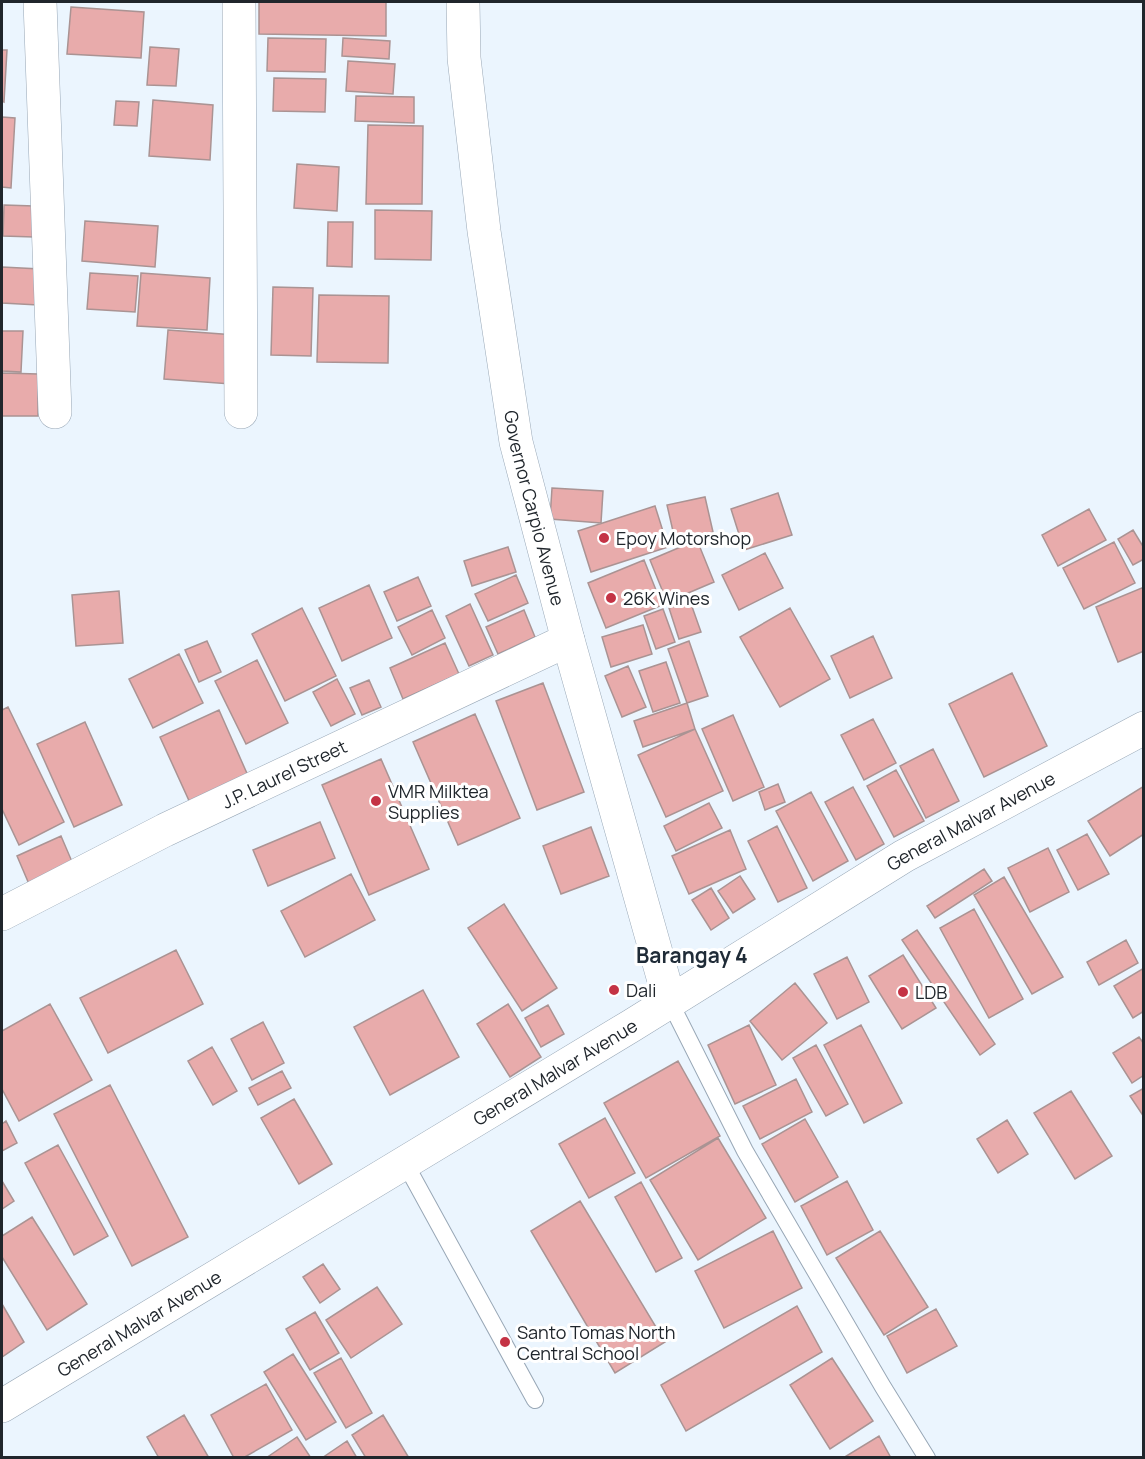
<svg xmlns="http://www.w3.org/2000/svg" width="1145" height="1459" viewBox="0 0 1145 1459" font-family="Manrope,sans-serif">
	<rect width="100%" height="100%" fill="#ebf5fe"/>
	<!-- building -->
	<path fill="#e8abab" stroke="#aa9393" stroke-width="1.5" d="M259 2H386V36L259 34Z
		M71 7 144 12 141 58 67 54Z
		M268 38 326 39 325 72 267 71Z
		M343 38 390 41 389 59 342 56Z
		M150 47 179 49 176 86 147 85Z
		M2 50H7L4 102 2 101Z
		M348 61 395 64 393 94 346 91Z
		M274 78 326 79 325 112 273 111Z
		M356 96 414 97V123L355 121Z
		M153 100 213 105 210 160 149 156Z
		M116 101 139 102 137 126 114 125Z
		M2 117 15 118 11 188 2 187Z
		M368 125 423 126 422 204H366Z
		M297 164 339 167 337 211 294 208Z
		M4 205 34 206V237L3 236Z
		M375 210 432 211 431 260 375 259Z
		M85 221 158 226 155 267 82 261Z
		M328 222H353L352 267 327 266Z
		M2 267 40 269 38 305 2 303Z
		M90 273 138 276 135 312 87 309Z
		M141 273 210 278 207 330 137 326Z
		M273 287 313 288 311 356 271 355Z
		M319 295 389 296 388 363 317 362Z
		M168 330 235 335 231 384 164 379Z
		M2 331H23L21 372 2 371Z
		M2 373 38 374V416H2Z
		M552 488 603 491 601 523 550 519Z
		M778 493 792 535 744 550 731 509Z
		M705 497 713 532 675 540 667 505Z
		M655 506 668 547 591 572 578 531Z
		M1089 509 1106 540 1058 566 1042 535Z
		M1133 530 1144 548V559L1133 565 1118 539Z
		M697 540 714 582 667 602 650 560Z
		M1114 542 1135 583 1084 609 1063 568Z
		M508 547 516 572 472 586 464 561Z
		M765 553 783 588 739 610 722 575Z
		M644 560 662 605 606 628 588 583Z
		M516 575 528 603 488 621 475 594Z
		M418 577 431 606 397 621 384 592Z
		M369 585 392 638 342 661 319 608Z
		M1144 587V651L1118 662 1096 607Z
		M119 591 123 643 76 646 72 595Z
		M690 601 701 632 679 639 669 608Z
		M470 604 493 655 469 666 446 616Z
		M302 608 336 676 285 701 252 634Z
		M790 608 830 679 780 707 740 637Z
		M663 609 675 642 656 649 644 616Z
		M432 610 445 638 412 655 398 627Z
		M524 610 535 637 498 654 486 627Z
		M643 625 652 654 611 667 602 637Z
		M873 636 892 678 850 698 831 656Z
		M207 641 221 672 199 682 185 650Z
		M689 641 708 696 687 703 668 649Z
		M445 643 459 674 403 699 390 668Z
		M179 654 203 703 153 728 129 679Z
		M257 660 288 723 246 744 215 681Z
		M666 662 680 703 653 712 639 671Z
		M628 666 646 707 622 717 605 676Z
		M1012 673 1047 746 984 777 949 704Z
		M337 679 355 714 331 726 313 692Z
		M369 680 381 707 362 715 350 688Z
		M543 683 584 792 537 810 496 701Z
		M687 703 695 729 643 747 634 721Z
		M8 707 64 822 19 845 2 809V710Z
		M219 710 249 778 191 805 160 737Z
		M475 714 520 818 458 845 413 742Z
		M733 715 764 787 733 801 702 729Z
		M873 719 896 763 864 780 841 735Z
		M85 722 122 805 74 827 37 744Z
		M695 729 723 791 666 817 638 755Z
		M933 749 959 801 926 818 900 766Z
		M381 759 429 869 369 895 322 785Z
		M896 770 924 821 894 837 867 786Z
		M778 784 785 802 765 810 759 792Z
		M1144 786V834L1110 856 1088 821Z
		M853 787 884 844 856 860 825 802Z
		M811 792 848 861 813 881 776 811Z
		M709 803 722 828 676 851 664 826Z
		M320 822 335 858 268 886 253 850Z
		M777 826 807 888 778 902 748 841Z
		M591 827 609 876 561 894 543 846Z
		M730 830 746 869 689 894 672 856Z
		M1087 834 1109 874 1078 890 1057 850Z
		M61 836 73 864 29 884 17 856Z
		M1048 848 1069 892 1030 912 1008 868Z
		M984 869 992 881 935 918 927 906Z
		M351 874 375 920 305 957 281 911Z
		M740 876 755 899 733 913 718 891Z
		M1004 877 1063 977 1032 994 974 895Z
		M711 888 729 918 711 930 692 900Z
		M504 904 557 988 522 1011 468 928Z
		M974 909 1023 999 989 1018 940 928Z
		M917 930 995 1044 980 1055 902 940Z
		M1126 940 1138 963 1099 985 1087 962Z
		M176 950 203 1004 108 1053 80 998Z
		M903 955 936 1008 902 1029 869 976Z
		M847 957 869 1002 837 1019 814 974Z
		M1144 968V1011L1133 1018 1114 986Z
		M795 983 827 1023 782 1060 750 1021Z
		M423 990 459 1057 390 1095 354 1027Z
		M50 1004 92 1080 19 1121 2 1089V1031Z
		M508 1004 541 1057 510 1077 477 1024Z
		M548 1005 564 1034 541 1047 525 1018Z
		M263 1022 284 1063 252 1080 231 1039Z
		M749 1025 776 1085 735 1104 708 1045Z
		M861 1025 902 1103 864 1123 824 1045Z
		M1139 1037 1144 1044V1075L1132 1083 1113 1053Z
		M816 1045 848 1104 826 1116 793 1058Z
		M212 1047 237 1091 213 1105 188 1061Z
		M678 1061 720 1136 646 1178 604 1103Z
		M282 1071 291 1088 258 1105 249 1088Z
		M796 1079 812 1112 760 1139 743 1106Z
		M110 1085 188 1237 132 1266 54 1114Z
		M1144 1088V1117L1130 1096Z
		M1071 1091 1112 1156 1075 1179 1034 1113Z
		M294 1099 332 1164 299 1184 261 1118Z
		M605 1118 635 1173 589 1198 559 1144Z
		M805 1119 838 1177 795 1202 762 1144Z
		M1007 1120 1028 1154 998 1173 977 1139Z
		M6 1121 17 1143 2 1151V1124Z
		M718 1138 766 1218 698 1260 650 1180Z
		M58 1145 108 1236 74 1255 25 1163Z
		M2 1181 14 1201 2 1209Z
		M847 1181 873 1230 827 1255 801 1206Z
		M641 1182 682 1258 656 1272 615 1197Z
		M580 1201 665 1342 615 1373 531 1231Z
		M32 1217 87 1304 47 1330 2 1257V1236Z
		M773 1231 802 1288 724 1328 695 1271Z
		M880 1231 928 1307 884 1335 836 1258Z
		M323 1264 340 1289 320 1303 303 1277Z
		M377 1287 402 1324 351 1358 326 1320Z
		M2 1304 24 1342 2 1357Z
		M797 1306 822 1352 686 1431 661 1385Z
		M936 1309 957 1346 907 1373 887 1336Z
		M315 1312 339 1353 310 1370 286 1329Z
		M293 1354 336 1422 306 1440 264 1372Z
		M341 1358 372 1413 346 1428 314 1373Z
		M832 1358 873 1421 830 1449 790 1385Z
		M266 1384 292 1430 243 1458H234L211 1415Z
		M184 1415 209 1458H159L147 1437Z
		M383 1415 409 1458H366L352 1435Z
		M879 1436 891 1458H843Z
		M297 1437 311 1458H266Z
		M347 1441 357 1458H322Z"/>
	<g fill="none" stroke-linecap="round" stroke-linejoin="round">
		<defs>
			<path id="lane" d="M670 1002 745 1151 883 1387 927 1458
				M405 1163 535 1400"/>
			<g id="street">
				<path d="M40 2 55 412"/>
				<path d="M239 2 241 412"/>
				<path id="s1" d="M2 914 165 830 568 640"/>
			</g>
			<g id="secondary">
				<path id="s2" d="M463 2 464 58 484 231 516 442 568 640 670 1002"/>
				<path id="s3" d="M2 1406 631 1026 904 856 1144 728"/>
			</g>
		</defs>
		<!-- lane casing -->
		<use href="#lane" stroke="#98a7b6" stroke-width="18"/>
		<!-- street casing -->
		<use href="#street" stroke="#98a7b6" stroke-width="34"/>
		<!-- secondary casing -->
		<use href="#secondary" stroke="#98a7b6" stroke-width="34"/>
		<!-- lane -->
		<use href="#lane" stroke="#fff" stroke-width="16"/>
		<!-- street -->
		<use href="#street" stroke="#fff" stroke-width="33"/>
		<!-- secondary -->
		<use href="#secondary" stroke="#fff" stroke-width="33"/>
	</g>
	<!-- markers -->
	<g fill="#c43345" stroke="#fff" stroke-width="2">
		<circle cx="604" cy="538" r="6"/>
		<circle cx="611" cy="598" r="6"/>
		<circle cx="376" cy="801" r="6"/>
		<circle cx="614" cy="990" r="6"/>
		<circle cx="903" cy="992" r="6"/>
		<circle cx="505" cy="1342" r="6"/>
	</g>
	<g text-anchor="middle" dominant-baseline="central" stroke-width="6" stroke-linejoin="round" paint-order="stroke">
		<!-- street labels -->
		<g font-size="18" fill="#20262c" stroke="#fff">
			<text stroke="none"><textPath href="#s2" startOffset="512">Governor Carpio Avenue</textPath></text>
			<text stroke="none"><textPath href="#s1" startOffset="315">J.P. Laurel Street</textPath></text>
			<text stroke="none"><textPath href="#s3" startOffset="1132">General Malvar Avenue</textPath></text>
			<text stroke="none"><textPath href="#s3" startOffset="646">General Malvar Avenue</textPath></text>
			<text stroke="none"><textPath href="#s3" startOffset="160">General Malvar Avenue</textPath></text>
		</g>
		<!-- poi labels -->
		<g font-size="18" fill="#20262c" stroke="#fff" text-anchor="start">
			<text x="616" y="538">Epoy Motorshop</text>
			<text x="623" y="598">26K Wines</text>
			<text x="388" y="791">VMR Milktea<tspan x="388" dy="21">Supplies</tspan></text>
			<text x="626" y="990">Dali</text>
			<text x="915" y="992">LDB</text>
			<text x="517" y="1332">Santo Tomas North<tspan x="517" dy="21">Central School</tspan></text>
		</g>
		<!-- quarter labels -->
		<g font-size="21" font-weight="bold" fill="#1f2b37" stroke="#fff">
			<text x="692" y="955">Barangay 4</text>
		</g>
	</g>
	<!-- border -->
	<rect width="1145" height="1459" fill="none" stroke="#20262c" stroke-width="6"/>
</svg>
